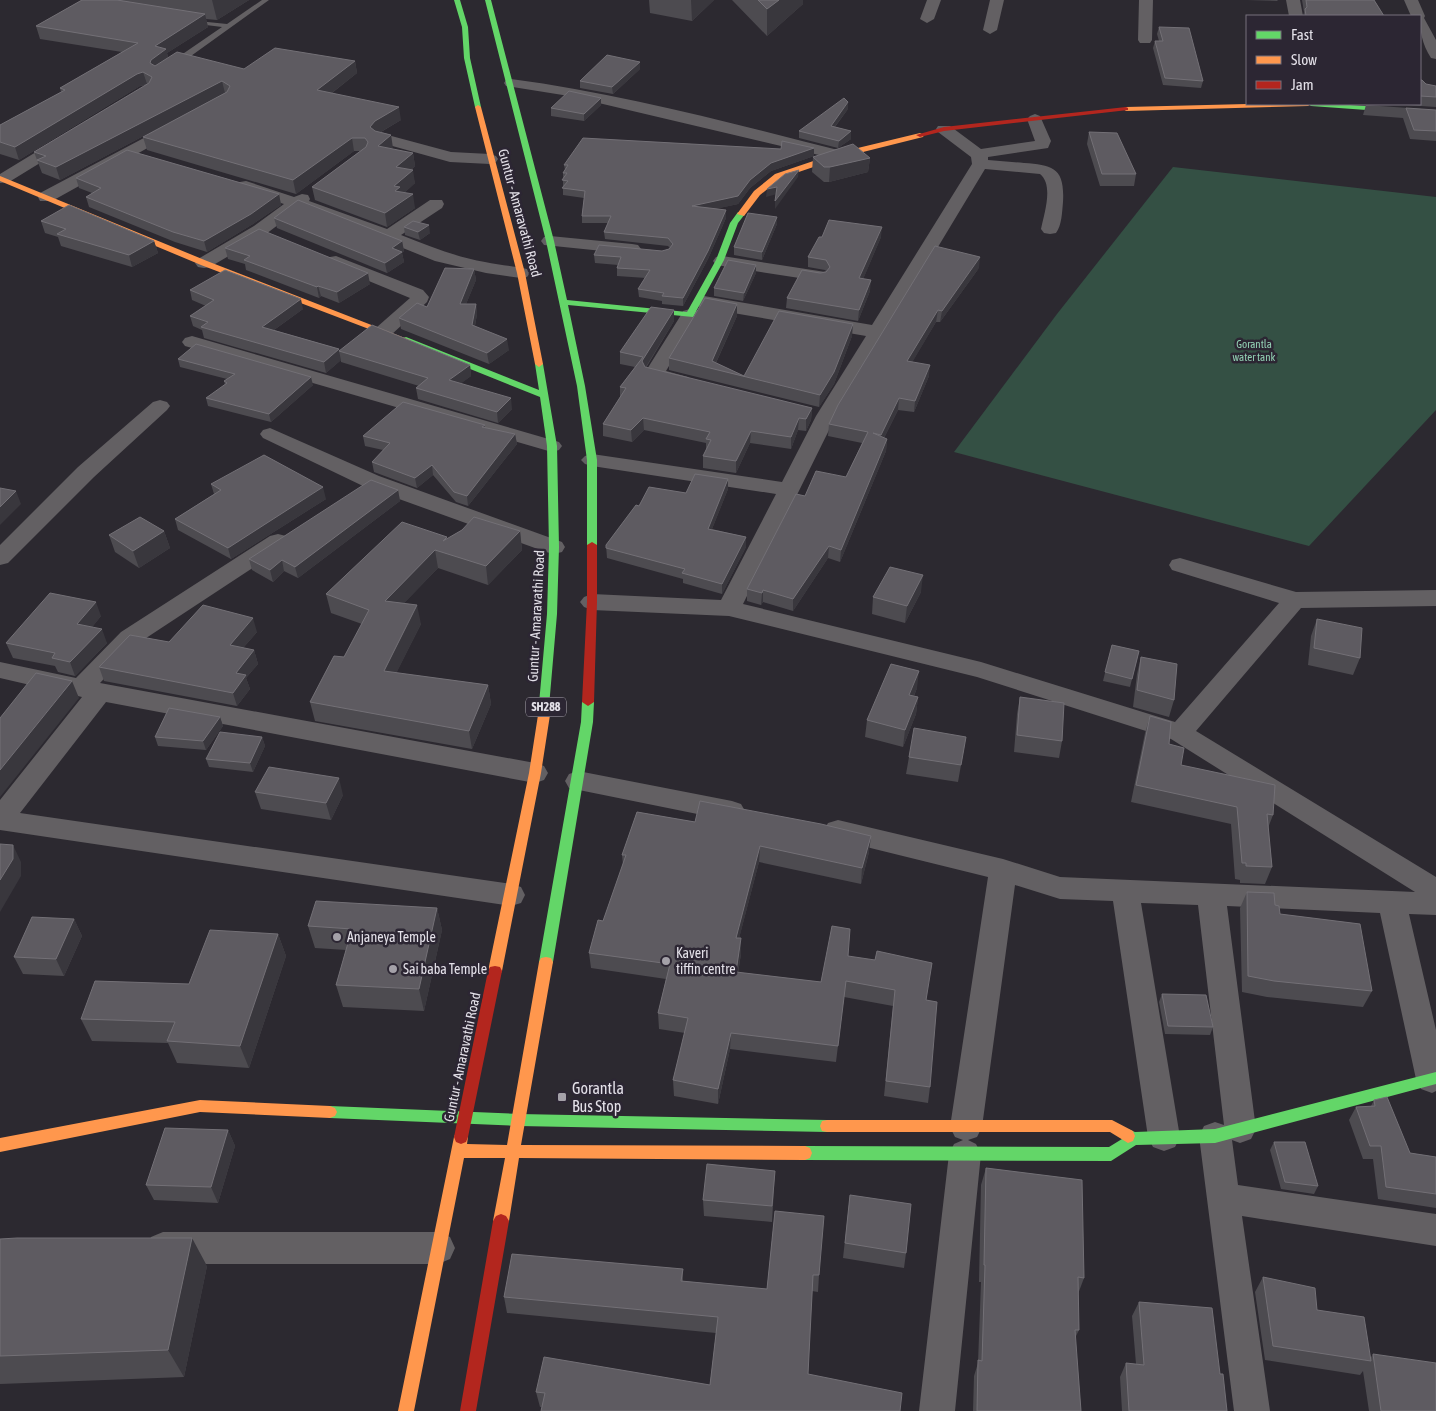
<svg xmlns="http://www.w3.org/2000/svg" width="1436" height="1411" viewBox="0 0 1436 1411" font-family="'Asap Condensed',sans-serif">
	<rect width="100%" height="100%" fill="#2c2930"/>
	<!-- forest -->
	<path fill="#345044" d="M1173 167 1436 197V410L1309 546 954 452 1057 314Z"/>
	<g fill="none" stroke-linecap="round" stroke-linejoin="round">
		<!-- lane -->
		<path fill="#636063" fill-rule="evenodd" d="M262 0H269L177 66H171V62L222 27 190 23 187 21 188 20 227 24Z"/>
		<!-- street -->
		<path fill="#636063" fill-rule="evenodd" d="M927 0H941L934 19 927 23 920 19Z
			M990 0H1004L997 30 990 34 983 30Z
			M1139 0H1153L1152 40 1150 43H1140L1138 40Z
			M1286 0H1300L1303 16H1289Z
			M1404 0H1418L1425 16 1424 18 1436 40V59L1431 58C1422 44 1420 32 1420 16H1411Z
			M511 79C624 94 735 124 846 152L848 155 846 158 840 160 569 96 506 86 504 83 506 80Z
			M1035 114 1040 116 1051 141 1048 148 988 157V160C1000 161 1012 162 1024 163 1053 165 1065 168 1063 202 1062 212 1062 225 1056 233L1050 234 1044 233 1041 229C1044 214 1054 185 1040 174L985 169 836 416 743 604 981 662 1175 722 1279 603 1172 570 1169 565 1172 560 1180 558 1296 592 1436 590V606L1301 608 1196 731 1436 877V915L1409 914 1436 1030V1091L1432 1093 1421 1089 1416 1079 1380 913 1227 906 1256 1129 1251 1139 1240 1143 1232 1140 1238 1185 1436 1214V1246L1242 1216 1270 1411H1234L1199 1136 1204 1126 1215 1122 1224 1125 1198 905 1141 903 1180 1137 1175 1147 1164 1151 1153 1147 1148 1137 1113 901 1060 899 1015 885 982 1127 977 1137 968 1140 976 1144 981 1154 955 1411H919L949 1154 954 1144 963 1140 955 1137 950 1127 988 877 838 840 828 837 824 830 828 823 838 820 1003 859 1060 877 1415 892 1171 739 977 677 729 616 592 610 584 607 580 602 584 597 592 594 721 600 776 494 592 466 585 464 581 460 585 456 592 454 782 482 816 416 866 336 704 308 697 306 695 302 697 298 704 296 872 325 972 164 971 157 938 132 936 129 938 126H950L981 149 1035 141 1027 119 1030 116Z
			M174 122 180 124 182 127 180 130 52 201H40L38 197 40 193Z
			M384 134 451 152 490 154 496 156 498 159 496 162 490 164 450 162 378 142 376 139 378 136Z
			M65 136 71 138 73 141 71 144 9 182 0 183V174L59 138Z
			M246 181 294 197 302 194 308 195 310 199 309 201 387 229 430 200H442L444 204 442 208 401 235C429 246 456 257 485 262 499 265 514 266 527 269L530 273 527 277 521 278 486 273 435 261 351 227 299 209 266 234 210 267 204 268 198 267 195 263 198 259 254 226 284 204 240 190 238 186 240 182Z
			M550 236 632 244 638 245 641 249 638 253 632 254 544 245 541 241 544 237Z
			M336 256 423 290 429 297 427 302 391 335 384 337 377 335 375 331 377 327 410 298 330 265 327 261 330 257Z
			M722 256 819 271 825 272 828 276 825 280 819 281 716 265 713 261 716 257Z
			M690 309 697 311 699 315 666 371 688 377 691 381 688 385 681 387 647 378 644 374 681 315 683 311Z
			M192 336 559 442 562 446 559 450 552 452 545 450 185 346 182 342 185 338Z
			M160 400 167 402 170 406 167 410 94 477 8 563 0 565V545L78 467 153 402Z
			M270 428 379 476 562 542 565 547 562 552 554 554 546 552 363 486 263 438 260 434 263 430Z
			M278 534 286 536 289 541 286 546 137 644 100 683 535 763 544 766 548 773 544 780 535 783 106 702 20 813 511 884 521 887 525 895 521 903 511 906 0 830V800L82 697 0 678V662L76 678 121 632 270 536Z
			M578 771 732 801 741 804 745 811 741 818 732 821 569 788 565 781 569 774Z
			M163 1232H438L450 1237 455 1248 450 1259 438 1264H163L151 1259 146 1248 151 1237Z"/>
		<!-- fast -->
		<path fill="#63d668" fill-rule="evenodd" d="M454 0H460L468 27 470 58 481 107 478 109 475 107 464 58 462 27Z
			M485 0H491L554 241 567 300 687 312 716 260 730 223 738 212 745 214 738 223 724 260 693 317 568 305 585 386 597 460V545L592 548 587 545V460L577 386 546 241Z
			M1308 104H1336L1436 111V115L1311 106Z
			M406 337 539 390 535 364 539 361 543 364 557 446 559 547 557 614 548 718H540L538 715 547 614 549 547 547 446 540 397 403 342V338Z
			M588 698 594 702 593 722 553 962 551 966 546 967 541 966 539 962 581 722 582 702Z
			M1436 1072V1084L1215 1143 1136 1145 1111 1161 805 1160 800 1158 798 1153 800 1148 805 1146 1109 1147 1122 1139 1121 1136 1123 1131 1128 1129 1135 1132 1215 1129Z
			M330 1106 519 1114 827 1120 832 1121 834 1126 832 1131 827 1132 519 1126 330 1118 325 1116 323 1112 325 1108Z"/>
		<!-- slow -->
		<path fill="#ff974d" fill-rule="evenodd" d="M1247 104H1311L1308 106 1126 111 1123 109 1126 107Z
			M478 105 481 107 525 273 543 364 539 367 535 364 517 273 475 107Z
			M920 133 924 135 923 137 843 157 781 178 760 195 744 216 737 214 754 191 775 174 837 153Z
			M0 176 207 261 410 340 406 343 403 342 201 265 0 181Z
			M544 711 550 715 541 773 502 971 500 975 495 976 490 975 488 971 529 773 538 715Z
			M546 957 551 958 553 962 521 1145 805 1146 810 1148 812 1153 810 1158 805 1160 519 1158 509 1221 506 1226 501 1228 496 1226 493 1221 505 1158H464L414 1411H398L454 1137 456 1132 461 1130 466 1132 468 1137 467 1144 507 1145 539 962 541 958Z
			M200 1100 330 1106 335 1108 337 1112 335 1116 330 1118 200 1112 0 1152V1138Z
			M827 1120H1112L1133 1131 1135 1136 1133 1141 1128 1143 1110 1132H827L822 1131 820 1126 822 1121Z"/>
		<!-- jam -->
		<path fill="#b3261e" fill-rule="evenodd" d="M1126 107 1128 108V110L944 131 920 137 916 135 944 127Z
			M592 542 597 545V602L594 702 588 706 582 702 587 602V545Z
			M495 966 500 967 502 971 468 1137 466 1142 461 1144 456 1142 454 1137 488 971 490 967Z
			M501 1214 506 1216 509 1221 476 1411H460L493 1221 496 1216Z"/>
	</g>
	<!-- wall -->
	<path fill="#4d4b50" d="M82 0H249L217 20 206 19 208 27 167 53 168 57 244 69 355 61 357 73 332 93 401 120 381 132 391 135 392 149 413 153 415 166 411 170 415 183 404 193 415 208 387 227 315 200 312 187 360 151H354L296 194 147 150 143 137 210 101 60 180 42 173 34 152 146 85 140 86 19 160 0 154V125L61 92 60 88 122 52 40 39 36 26Z
		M649 0H714L692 21 650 13Z
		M732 0H803V4L767 36Z
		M1247 0H1278L1277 1Z
		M1302 0H1374L1384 16H1303L1304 12Z
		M1159 27 1203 81 1201 88 1163 85 1153 48 1155 41H1159L1157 34Z
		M640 69 613 94 580 88V81Z
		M1420 80 1426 84 1436 86V107L1391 104H1420Z
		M601 105 584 121 551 116V108Z
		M1366 105 1436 110V141L1410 139 1403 118 1363 115Z
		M848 109 835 127 851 131V139L838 148 799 138V131Z
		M1089 132 1136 174 1134 186H1100L1087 144Z
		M814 148V156L771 171 750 188 738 204 714 209 726 218 708 259 683 306 662 304V301L639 297 638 289 646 278 617 276V268L618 265 595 263 594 255 662 251 669 249 670 248 668 246 605 239 604 232 608 223H582V216L584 198 563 195V173L565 170 564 165 781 149Z
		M813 157 870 158 868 172 829 182H824L812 172Z
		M76 178 279 194 281 205 253 224 207 252 175 242 89 207 86 197 92 193 79 188Z
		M777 217V224L762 260 734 255V247Z
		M274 218 402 241 404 251 402 253 404 262 387 273 277 228Z
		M41 221 154 241 158 253 132 267 61 246 58 237 45 233Z
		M404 227 430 233 420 240 405 235Z
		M822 237H881L863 279 870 291 858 321 786 308 787 298 820 273 826 271 825 270 808 267V257Z
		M225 248 370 284 339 303 321 296 319 298 246 270 245 264 228 259Z
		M756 265V273L743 301 714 296V288Z
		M979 268 940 322H936L912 362 929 376 914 412 898 410 884 438 887 439 886 451 840 562 828 558 793 611 763 602 761 605 747 601V589L805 496 846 477 862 443 828 436 829 424Z
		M474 269 476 280 466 304H476L477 314 475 326 509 350 489 364 401 329 399 318 427 307Z
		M190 290 303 309 274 330 339 349 340 351 470 365 471 376 461 383 512 409 498 423 418 399 416 388 419 386 341 362V360L326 373 204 338 202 330 193 326 190 316 206 306 192 300Z
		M737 304V316L716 363 744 376 852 336 834 384 819 407 669 370V358Z
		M674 310V321L646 368 812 408 811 420 806 431 798 430 791 449 750 443 736 473 703 468V456L706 451V443L644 430 632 442 603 436V424L620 397V387L635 367 620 364V352Z
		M178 359 313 385 271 422 208 406 206 398 225 385 224 381 227 379 180 367Z
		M485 425V428L515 434 517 444 468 506 456 502 433 475 417 488 374 472 372 462 383 450 365 446 363 436Z
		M728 479V489L712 529 746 537V547L722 594 683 583V579L607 558 606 545 686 493Z
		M211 484 326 499 231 559 178 530 175 519 214 494Z
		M398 490 400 501 298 578 284 571 273 582 252 570 249 559Z
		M164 531 170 548 139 568 115 552 109 535Z
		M520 531 522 550 488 585 438 568 404 603 421 624 396 673 488 685 491 704 472 749 315 721 310 702 344 657 362 624 331 613 326 594 447 537V539Z
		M921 592 905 623 872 614 873 597Z
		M101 616 92 627 107 643 75 676 58 672 55 666 13 658 6 643Z
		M1317 619 1360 658 1353 675 1308 665 1311 636Z
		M257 632 243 648 254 650 258 664 246 678 250 689 237 706 104 681 99 667 169 642Z
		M1112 645 1139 651 1130 687 1103 681Z
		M1141 657 1174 700 1169 717 1133 707 1137 674Z
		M917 688 914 696 918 697 916 714 903 747 865 737 867 720Z
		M1020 697 1062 741 1059 758 1014 752 1017 714Z
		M1150 716 1181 765 1273 815 1268 828 1272 867 1265 884 1240 883V880L1235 879 1231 824 1131 802 1145 733Z
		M220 717 223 726 206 750 158 746 155 737Z
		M262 737 265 746 253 772 209 767 206 759Z
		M966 737 958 782 906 774 909 757Z
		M255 792 343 795 331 820 261 809Z
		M637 812 869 852 861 884 759 862 739 938 741 954 738 973 821 982 848 956 926 1000 930 1087 928 1103 884 1096 893 1006 844 997 836 1062 730 1049 718 1104 674 1096 673 1080 685 1033 659 1029 658 1013 666 979 591 968 589 953 603 921 623 865 622 855Z
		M1247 892 1275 905 1280 914 1372 991 1363 1007 1267 997 1242 992 1240 908Z
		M437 908 442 930 424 1011 343 1007 336 985 346 950 315 948 308 926Z
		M74 919 82 936 64 976 23 974 14 957Z
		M278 934 286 956 249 1068 177 1063 168 1043 92 1041 81 1019 189 984Z
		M1162 994 1213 1027 1210 1035 1165 1034 1159 1002Z
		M1374 1100 1410 1153 1436 1157V1208L1378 1199 1373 1159H1363L1349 1120 1356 1107 1371 1106Z
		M228 1130 235 1146 218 1203 154 1200 146 1185Z
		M1274 1142 1318 1186 1314 1194 1281 1189 1270 1150Z
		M986 1168 1084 1278 1078 1294 1079 1330 1075 1338 1081 1411H973L974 1376 978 1363 981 1282H979L981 1185Z
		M775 1171 772 1222 704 1216 703 1200Z
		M850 1195 906 1253 904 1268 843 1258Z
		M775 1211 819 1275 818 1292 812 1291 808 1374 540 1407 536 1392 710 1385 716 1333 507 1313 504 1297 683 1269V1281L767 1289Z
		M0 1239 207 1266 184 1377 0 1384Z
		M1263 1277 1370 1359 1373 1354 1436 1411H1369L1363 1371 1360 1375 1265 1360 1255 1292Z
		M1139 1302 1220 1374 1227 1411H1122L1120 1377 1126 1363 1136 1364 1132 1316Z"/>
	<!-- shaded-wall -->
	<path fill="#39373d" d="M212 0H249L217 20Z
		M691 0H714L692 21Z
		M779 0H803V4L767 36V9Z
		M205 14 208 27 167 53 169 62 154 72 150 63 155 46Z
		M355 61 357 73 320 102 317 90Z
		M640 62V69L613 94 612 87Z
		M143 72 147 84 140 86 19 160 15 147 137 74Z
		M222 81 225 93 60 180 56 167Z
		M601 98V105L584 121V114Z
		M848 102V109L830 133 831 126Z
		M399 107 401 120 377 134 370 127 375 121Z
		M851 131V139L838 148 839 141Z
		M391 135 393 148 380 159 378 146Z
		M352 138 354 151 296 194 293 180Z
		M814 148V156L771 171 750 188 738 204 693 214 692 206 750 180 771 163Z
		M413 153 415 166 398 180 396 167Z
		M870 158 868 172 829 182 830 167Z
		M413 170 415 183 401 196 397 205 394 186Z
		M799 170 798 177 775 209V201Z
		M777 187V194L766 197 767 189Z
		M279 194 281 205 253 224 207 252 204 241Z
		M413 194 415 208 387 227 385 213Z
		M726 210V218L708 259 683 306V298Z
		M777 217V224L762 260V252Z
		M429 225 430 233 420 240 418 232Z
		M882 227 881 237 859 289V278Z
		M154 241 158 253 132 267 129 255Z
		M402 241 404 251 402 253 404 262 387 273 385 263 392 248Z
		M980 257 979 268 940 322 942 311Z
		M756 265V273L743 301 744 293Z
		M474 269 476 280 462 314 460 304Z
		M368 273 370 284 339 303 337 292Z
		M871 280 870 291 858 321 859 310Z
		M318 286 321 296 319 298 317 287Z
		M301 299 303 309 264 337 262 327Z
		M476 304 477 314 473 336 472 325Z
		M737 304V316L713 369 712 361Z
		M674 310V321L642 373V361Z
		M938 310 936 322 906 373 907 361Z
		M853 324 852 336 834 384 819 407 820 395Z
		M507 339 509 350 489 364 487 353Z
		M339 349 340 352 339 351 341 360 326 373 324 362Z
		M470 365 471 376 451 391 449 380Z
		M930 365 929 376 914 412 915 401Z
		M311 377 313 385 271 422 269 414Z
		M511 398 512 409 498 423 497 412Z
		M899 398 898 410 880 446 881 435Z
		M812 408 811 420 806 431V419Z
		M643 418 644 430 632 442 631 430Z
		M799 418 798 430 791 449V437Z
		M751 431 750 443 736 473V461Z
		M515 434 517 444 468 506 467 496Z
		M887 439 886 451 840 562 841 550Z
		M432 465 433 475 417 488 415 478Z
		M728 479V489L708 539V529Z
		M323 487 326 499 231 559 228 548Z
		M398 490 400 501 298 578 295 567Z
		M16 491 21 504 0 525V507Z
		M164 531 170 548 139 568 133 551Z
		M520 531 522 550 488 585 486 566Z
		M746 537V547L722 594V584Z
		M829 546 828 558 793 611V599Z
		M435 550 438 568 388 620 385 601Z
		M282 560 284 571 273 582 270 570Z
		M923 575 921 592 905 623 907 606Z
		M763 590V602L761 605 762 593Z
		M96 602 101 616 83 639 77 624Z
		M417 605 421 624 388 690 384 671Z
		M253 618 257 632 234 658 230 645Z
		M102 629 107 643 75 676 70 662Z
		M254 650 258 664 246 678 250 689 237 706 233 693 236 673Z
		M919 671 917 688 907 712 909 695Z
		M72 681 79 698 0 797V770Z
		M488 685 491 704 472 749 469 731Z
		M918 697 916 714 903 747 905 730Z
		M220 717 223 726 206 750 203 741Z
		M262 737 265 746 253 772 250 763Z
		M339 778 343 795 331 820 326 803Z
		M871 836 869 852 861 884 862 868Z
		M13 845 21 862V876L0 912V880Z
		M760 846 759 862 735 954 736 938Z
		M437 908 442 930 424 1011 419 989Z
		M74 919 82 936 64 976 56 959Z
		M278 934 286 956 249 1068 240 1046Z
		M741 938V954L735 988 736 972Z
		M731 1033 730 1049 718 1104V1089Z
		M228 1130 235 1146 218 1203 211 1187Z
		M192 1238 207 1266 184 1377 168 1350Z"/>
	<!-- building -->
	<path fill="#5e5b61" stroke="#737076" d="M82 0H117L205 14 155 46 166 49 151 60 150 63 155 66 177 52 244 69 275 48 355 61 317 90 399 107 375 121 370 127 375 131 391 135 378 146 413 153 396 167 413 170 394 186 400 187 395 191 413 194 385 213 312 187 366 147 368 142 365 138H352L293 180 143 137 227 92 230 86 222 81 56 167 37 160 46 156 34 152 149 83 152 77 143 72 137 74 15 147 0 142V125L65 90 60 88 138 43 36 26Z
		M758 0H779L767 9Z
		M1306 0H1374L1384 16H1306L1305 9 1307 7Z
		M1159 27 1189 28 1203 81 1165 78 1155 41H1163Z
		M607 55 640 62 612 87 580 81Z
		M1420 80H1422L1426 84 1436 86V97L1420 96Z
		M569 91 601 98 584 114 551 108Z
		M844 98 848 102 831 126 851 131 839 141 799 131Z
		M1406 108 1436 110V131L1414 130Z
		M1089 132 1117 133 1136 174H1102Z
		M583 138 781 149 782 141 814 148 771 163 750 180 738 196 692 206 726 210 708 251 683 298 662 296 664 293 638 289 650 270 617 268 621 257 594 255 599 245 662 251 669 249 673 244 668 238 604 232 611 216H582L585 191 562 188 568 181 562 180 567 173H563L568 165H564Z
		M853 144 870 158 830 167H824L813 157Z
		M127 150 279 194 251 214 204 241 173 232 86 197 101 188 76 178Z
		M799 170 775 201 777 187 767 189 785 174Z
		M298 200 402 241 392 248 402 252 385 263 274 218Z
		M69 205 154 241 129 255 57 234 66 229 41 221Z
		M748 213 777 217 762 252 734 247Z
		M829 220 882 227 859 278 871 280 859 310 787 298 802 270 820 273 826 272 830 267 826 260 808 257 819 237H822Z
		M413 221 429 225 418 232 404 227Z
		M259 229 368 273 337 292 318 286 317 287 244 260 250 256 225 248Z
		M935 246 980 257 942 311 938 310 907 361 930 365 915 401 899 398 881 435 873 433 887 439 841 550 829 546 793 599 763 590 762 593 747 589 796 494 805 496 816 471 846 477 868 432 829 424 838 405Z
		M728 260 756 265 744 293 714 288Z
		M445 268 474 269 460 304H476L472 325 507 339 487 353 399 318 417 303 427 307Z
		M225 270 301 299 262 327 339 349 324 362 201 327 208 322 190 316 214 300 190 290Z
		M705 298 737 304 712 361 744 376 779 311 853 324 834 372 820 395 669 358Z
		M651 307 674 310 642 361 645 367 812 408 806 419 799 418 791 437 751 431 736 461 703 456 711 440 706 439 710 432 643 418 631 430 603 424 626 388 620 387 643 357 620 352Z
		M372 325 470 365 449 380 511 398 497 412 416 388 428 378 339 351Z
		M196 344 311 377 269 414 206 398 227 383 224 381 235 374 178 359Z
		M403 402 485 425 482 427 515 434 467 496 454 492 432 465 415 478 372 462 390 443 363 436Z
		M264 455 323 487 228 548 175 519 221 490 211 484Z
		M695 474 728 479 708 529 746 537 722 584 682 573 685 569 606 548V545L636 505 639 506 649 487 686 493Z
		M371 480 398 490 295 567 282 560 270 570 249 559Z
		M0 488 16 491 0 507Z
		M140 517 164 531 133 551 109 535Z
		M474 517 520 531 486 566 435 550 385 601 417 605 384 671 488 685 469 731 310 702 334 656 344 657 369 610 326 594 402 522 447 537 443 541 462 530Z
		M890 567 923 575 907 606 873 597Z
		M50 593 96 602 77 624 102 629 70 662 52 658 55 653 6 643Z
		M203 605 253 618 230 645 254 650 236 673 246 675 233 693 99 667 130 635 169 642Z
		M1317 619 1362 628 1360 658 1314 648Z
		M1112 645 1139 651 1132 679 1105 672Z
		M1141 657 1177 664 1174 700 1137 690Z
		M891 664 919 671 909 695 918 697 905 730 867 720Z
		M36 673 72 681 0 770V718Z
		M1020 697 1064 703 1062 741 1017 735Z
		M169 708 220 717 203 741 155 737Z
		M1150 716 1171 722 1169 744 1184 748 1181 765 1275 785 1273 815 1267 814 1272 867 1246 866V863H1242L1237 807 1136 785Z
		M914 728 966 737 961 765 909 757Z
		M220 732 262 737 250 763 206 759Z
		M269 767 339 778 326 803 255 792Z
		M700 801 821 824 871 836 862 868 760 846 736 938H741L736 972 821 982 832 926 850 929 848 956 875 960 877 951 932 963 926 1000 937 1002 930 1087 886 1081 895 990 846 981 838 1046 731 1033 718 1089 673 1080 688 1018 658 1013 670 964 589 953 598 920 603 921 626 855H622L637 812 695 822Z
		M0 844 13 845V859L0 880Z
		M1247 892 1274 893 1275 905 1279 906 1280 914 1360 924 1372 991 1274 981 1248 976Z
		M316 901 437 908 419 989 336 985 352 929 308 926Z
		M32 917 74 919 56 959 14 957Z
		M210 930 278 934 240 1046 167 1041 175 1022 81 1019 95 981 189 984Z
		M1162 994 1206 995 1213 1027 1168 1026Z
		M1387 1097 1410 1153 1436 1157V1194L1386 1187 1381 1146H1370L1356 1107 1375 1106 1374 1100Z
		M165 1128 228 1130 211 1187 146 1185Z
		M1274 1142H1305L1318 1186 1285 1182Z
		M707 1164 775 1171 772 1206 703 1200Z
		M986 1168 1082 1180 1084 1278 1078 1277 1079 1330H1075L1081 1411H977L978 1360 982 1361 985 1265H984Z
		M850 1195 911 1204 906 1253 845 1243Z
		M775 1211 824 1216 819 1275H813L808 1374 902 1393 900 1411H541L545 1393 536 1392 544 1357 710 1385 718 1317 504 1297 512 1254 683 1269 681 1281 767 1289Z
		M17 1238H192L168 1350 0 1356V1239Z
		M1263 1277 1315 1288 1317 1310 1364 1317 1371 1361 1273 1346Z
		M1139 1302 1212 1308 1220 1374H1223L1227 1411H1129L1126 1363 1144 1365Z
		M1373 1354 1436 1363V1411H1381Z"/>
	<!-- markers -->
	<g fill="#a4a1a8" stroke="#2c2633" stroke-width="2">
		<circle cx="337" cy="937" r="5"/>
		<circle cx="666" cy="961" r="5"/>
		<circle cx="393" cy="969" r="5"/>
		<rect x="557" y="1092" width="10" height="10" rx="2.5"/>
	</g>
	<g text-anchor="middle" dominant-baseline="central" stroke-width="5" stroke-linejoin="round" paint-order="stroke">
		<!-- far-park labels -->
		<g font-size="11" fill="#92d1b4" stroke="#2c2633">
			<text x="1254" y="344">Gorantla<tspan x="1254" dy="13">water tank</tspan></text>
		</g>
		<!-- shield labels -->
		<rect fill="#2c2633" stroke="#ada9b2" stroke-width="1" x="526" y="697.5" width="40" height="19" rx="4"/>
		<g font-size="12" font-weight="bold" fill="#e4e1e9">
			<text x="546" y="707">SH288</text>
		</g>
		<!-- street labels -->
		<g font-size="14" fill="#e4e1e9" stroke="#2c2633">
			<text transform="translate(520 213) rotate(75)">Guntur - Amaravathi Road</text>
			<text transform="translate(536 616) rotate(-87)">Guntur - Amaravathi Road</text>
			<text transform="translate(462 1057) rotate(-78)">Guntur - Amaravathi Road</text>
		</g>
		<!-- poi labels -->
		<g font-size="14" fill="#e4e1e9" stroke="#2c2633" text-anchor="start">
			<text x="347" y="937">Anjaneya Temple</text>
			<text x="676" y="953">Kaveri<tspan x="676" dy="16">tiffin centre</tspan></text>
			<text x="403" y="969">Sai baba Temple</text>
		</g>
		<!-- near-poi labels -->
		<g font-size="16" fill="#e4e1e9" stroke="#2c2633" text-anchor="start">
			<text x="572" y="1088">Gorantla<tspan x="572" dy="18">Bus Stop</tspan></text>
		</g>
	</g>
	<!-- legend -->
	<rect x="1246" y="15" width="175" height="90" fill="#2c2633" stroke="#76717c"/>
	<rect x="1256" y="31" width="25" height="8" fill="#63d668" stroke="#76717c"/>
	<text x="1291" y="40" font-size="15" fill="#e4e1e9">Fast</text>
	<rect x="1256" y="56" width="25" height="8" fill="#ff974d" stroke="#76717c"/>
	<text x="1291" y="65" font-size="15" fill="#e4e1e9">Slow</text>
	<rect x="1256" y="81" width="25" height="8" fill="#b3261e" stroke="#76717c"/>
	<text x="1291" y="90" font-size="15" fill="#e4e1e9">Jam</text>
</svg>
